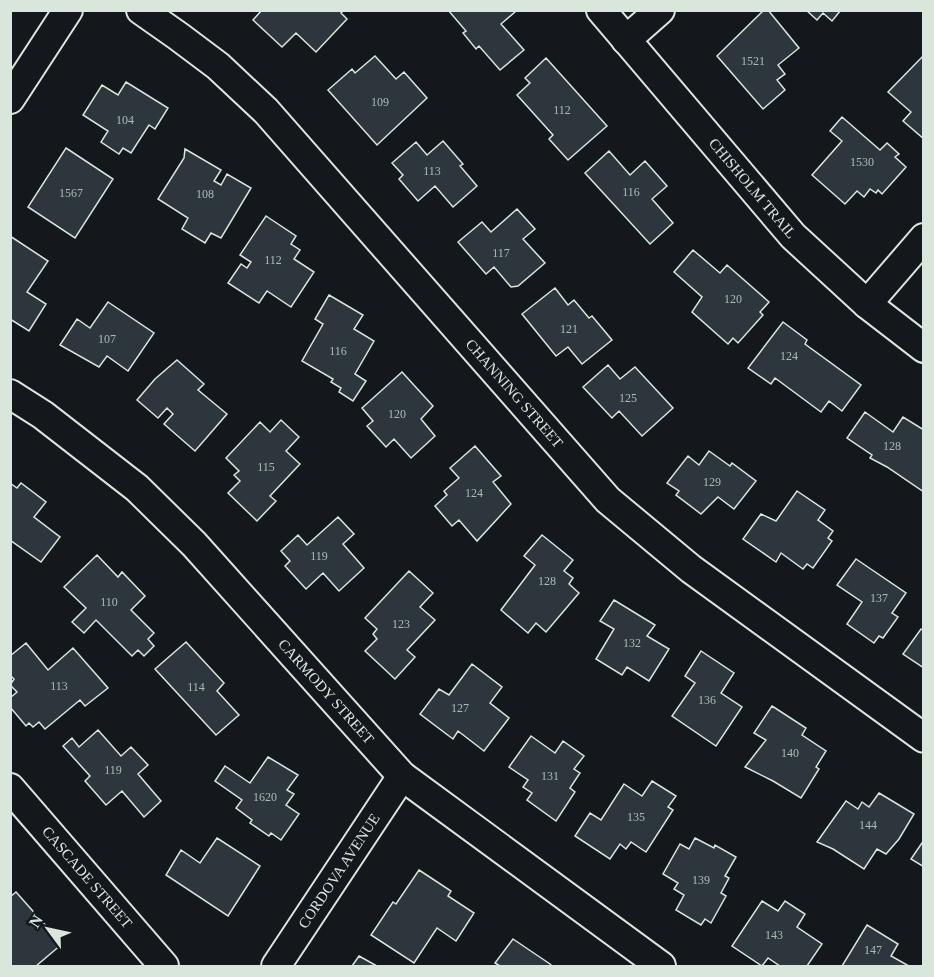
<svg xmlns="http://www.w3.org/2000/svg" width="934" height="977" viewBox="0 0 934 977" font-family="'Times New Roman',serif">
	<rect width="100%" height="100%" fill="#14181c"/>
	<!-- building -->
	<path fill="#2c363c" stroke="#d8e6dc" stroke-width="1.5" d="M262 10H344L341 13 347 19 316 52 296 33 282 47 253 20Z
		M448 10H513L515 12 501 24 524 50 500 70 479 46 476 49 463 33 466 31Z
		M764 10H768L799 48 778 65 785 74 777 80 785 90 763 109 717 56Z
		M806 10H841L832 21 823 13 817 20Z
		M924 55V139L903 121 911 112 888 92Z
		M375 56 396 79 404 72 427 98 377 145 328 90 352 69 355 73Z
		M546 58 607 126 568 160 549 139 553 135 517 95 530 83 525 78Z
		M126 82 168 108 155 129 149 125 131 153 123 148 119 154 101 142 108 131 83 115 102 85 118 95Z
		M842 117 880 150 887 143 899 154 895 157 906 167 882 194 878 190 876 193 870 189 864 197 857 191 845 204 812 175 842 141 830 131Z
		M443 141 463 164 460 166 477 186 453 207 435 186 418 201 399 179 403 175 392 163 416 142 427 155Z
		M66 148 113 179 75 238 28 207Z
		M185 149 221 170 214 181 221 185 227 174 251 188 221 238 211 233 205 243 182 229 188 218 158 199 184 158Z
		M609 151 630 175 645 161 667 186 652 199 673 223 650 244 585 173Z
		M517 209 535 229 523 239 545 263 518 286 511 287 494 267 486 274 458 242 482 222 491 232Z
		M266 216 296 236 291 244 300 250 294 259 314 272 291 307 267 291 259 303 228 283 241 264 247 268 251 262 240 255Z
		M10 236 48 261 27 292 46 304 29 331 10 319Z
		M693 250 720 273 727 265 769 302 760 312 763 315 738 343 733 338 728 344 692 312 702 297 674 272Z
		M555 288 568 305 574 300 589 318 592 316 612 340 582 364 568 347 556 356 522 314Z
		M329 295 363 315 354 329 374 341 355 374 366 381 353 401 339 392 341 388 331 382 333 379 302 361 323 324 315 319Z
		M108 302 154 333 128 371 107 356 99 367 60 345 77 319 90 328Z
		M783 322 807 340 805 344 861 385 842 411 829 401 821 412 775 378 771 384 748 368Z
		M177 360 204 384 198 390 227 414 195 451 164 424 173 414 167 408 158 418 137 400 155 379Z
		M608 365 620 379 635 367 673 408 642 436 619 411 612 418 583 387Z
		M402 372 433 406 421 419 435 436 411 458 394 439 386 447 367 426 373 421 362 408Z
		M865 412 893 432 903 417 924 430V492L887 467 870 458 872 455 847 438Z
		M281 420 299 437 286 451 300 464 270 496 276 501 257 521 228 493 240 481 234 475 239 471 226 458 260 422 270 432Z
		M475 446 501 476 493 482 511 504 477 541 459 520 452 526 435 506 447 495 444 491 459 478 450 468Z
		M709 451 730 466 732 463 756 481 734 509 718 497 701 514 676 495 679 491 667 483 688 456 699 465Z
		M10 483 17 488 21 483 46 502 34 517 60 537 41 562 10 540Z
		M797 491 825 510 818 520 833 531 828 538 832 541 813 568 807 564 803 569 781 553 776 562 743 539 761 514 776 521Z
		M338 517 354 534 343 544 364 568 339 591 323 573 306 589 285 566 290 561 281 551 298 535 307 545Z
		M542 535 573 560 564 571 573 578 569 584 579 593 546 632 536 623 528 633 501 610 535 565 524 556Z
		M97 555 118 577 122 572 145 596 131 610 154 633 148 639 154 646 144 656 138 650 132 656 96 620 84 633 72 622 86 608 64 587Z
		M856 559 906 593 892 613 898 617 883 638 879 636 874 643 847 624 862 602 837 585Z
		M409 571 433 593 420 607 435 620 407 650 415 657 395 679 365 651 377 639 373 634 377 629 365 618Z
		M614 600 655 625 647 636 669 649 649 681 627 667 622 675 596 659 614 629 600 621Z
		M921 629 924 631V668L903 654Z
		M186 642 224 683 217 691 239 715 216 735 155 669Z
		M26 643 48 670 73 648 108 688 85 706 80 700 45 729 39 722 33 727 29 723 26 726 10 707V698L17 692 10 685 14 679 10 675V656Z
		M701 651 734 673 721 693 742 707 716 746 672 716 695 683 685 676Z
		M472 664 502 687 490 703 509 718 484 751 458 731 453 739 420 714 439 689 449 695Z
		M772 706 806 728 802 735 826 751 816 767 819 769 801 798 773 781 745 767 766 740 754 733Z
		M98 730 121 756 131 747 148 765 138 774 161 801 144 817 122 791 106 805 85 781 90 776 63 746 72 738 79 747Z
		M531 736 555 753 563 741 584 756 574 769 580 773 570 788 575 792 556 821 527 800 532 793 523 787 528 780 509 767Z
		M268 757 298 775 287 790 294 794 286 805 299 814 281 840 271 833 269 836 250 823 252 820 236 808 242 800 215 781 225 766 250 783Z
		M652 781 676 796 668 807 673 810 646 852 631 842 626 849 620 844 610 859 575 836 590 813 601 820 624 784 642 796Z
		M879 793 914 814 899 839 886 854 877 849 864 869 833 849 817 842 846 801 858 809 862 802 869 807Z
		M217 838 260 866 228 916 166 875 181 850 200 863Z
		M695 838 714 848 715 845 736 857 725 876 729 878 721 893 726 896 711 923 705 919 701 925 676 910 684 895 674 889 678 883 663 874 680 844 689 849Z
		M924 840V867L911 859Z
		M419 870 451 891 448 896 474 913 456 941 437 928 414 963 371 935 393 902 396 904Z
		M16 892 62 944 36 966H10V897Z
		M762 901 778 911 785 901 805 914 797 927 822 944 807 966H780L768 958 762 966 732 946Z
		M867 925 898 944 891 956 909 966H842Z
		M513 939 550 964 552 966H500L495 963Z
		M359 956 377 966H352Z"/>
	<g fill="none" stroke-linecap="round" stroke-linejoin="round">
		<defs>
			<g id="minor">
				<path id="s1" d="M141 10 178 36 218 66 266 111 608 500 691 569 924 738"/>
				<path id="s2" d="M601 10 793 236 867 304 924 348"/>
				<path d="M626 40 660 10"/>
				<path d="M10 99 68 10"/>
				<path d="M867 304 924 238"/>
				<path id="s3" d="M10 394 43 415 137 488 194 544 402 776 661 966"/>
				<path id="s4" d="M10 788 164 966"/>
				<path id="s5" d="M276 966 402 776"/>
			</g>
		</defs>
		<!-- minor casing -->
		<use href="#minor" stroke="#d8e6dc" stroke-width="32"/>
		<!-- minor -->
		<use href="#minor" stroke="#14181c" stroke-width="28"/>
	</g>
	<g text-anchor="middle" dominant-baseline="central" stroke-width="4.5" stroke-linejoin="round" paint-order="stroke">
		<!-- number labels -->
		<g font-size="12" fill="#adbab4">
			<text x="753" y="61">1521</text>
			<text x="380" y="102">109</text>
			<text x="562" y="110">112</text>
			<text x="125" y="120">104</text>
			<text x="862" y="162">1530</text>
			<text x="432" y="171">113</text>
			<text x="631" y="192">116</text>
			<text x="71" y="193">1567</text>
			<text x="205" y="194">108</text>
			<text x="501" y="253">117</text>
			<text x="273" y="260">112</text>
			<text x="733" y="299">120</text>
			<text x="569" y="329">121</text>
			<text x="107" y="339">107</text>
			<text x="338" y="351">116</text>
			<text x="789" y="356">124</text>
			<text x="628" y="398">125</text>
			<text x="397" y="414">120</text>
			<text x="892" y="446">128</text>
			<text x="266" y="467">115</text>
			<text x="712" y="482">129</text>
			<text x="474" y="493">124</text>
			<text x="319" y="556">119</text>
			<text x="547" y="581">128</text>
			<text x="879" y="598">137</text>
			<text x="109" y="602">110</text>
			<text x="401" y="624">123</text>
			<text x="632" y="643">132</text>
			<text x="59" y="686">113</text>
			<text x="196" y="687">114</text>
			<text x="707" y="700">136</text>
			<text x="460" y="708">127</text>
			<text x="790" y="753">140</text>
			<text x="113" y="770">119</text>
			<text x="550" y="776">131</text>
			<text x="265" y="797">1620</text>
			<text x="636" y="817">135</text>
			<text x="868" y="825">144</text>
			<text x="701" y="880">139</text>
			<text x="774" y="935">143</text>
			<text x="873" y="950">147</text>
		</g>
		<!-- street labels -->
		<g font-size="15" fill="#d8e6dc" stroke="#14181c">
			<text stroke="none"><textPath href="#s2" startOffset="234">CHISHOLM TRAIL</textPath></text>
			<text stroke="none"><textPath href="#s1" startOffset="537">CHANNING STREET</textPath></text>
			<text stroke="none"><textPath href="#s3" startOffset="436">CARMODY STREET</textPath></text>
			<text stroke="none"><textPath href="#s5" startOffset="114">CORDOVA AVENUE</textPath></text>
			<text stroke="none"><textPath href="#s4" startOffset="118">CASCADE STREET</textPath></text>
		</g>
	</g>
	<!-- border -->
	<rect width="934" height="977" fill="none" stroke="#d8e6dc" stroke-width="24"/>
	<!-- north arrow -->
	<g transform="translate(48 929) rotate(303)" stroke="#14181c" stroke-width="4.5" paint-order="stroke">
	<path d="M0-4.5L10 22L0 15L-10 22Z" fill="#d8e6dc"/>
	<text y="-9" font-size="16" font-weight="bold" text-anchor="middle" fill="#d8e6dc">N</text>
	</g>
</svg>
